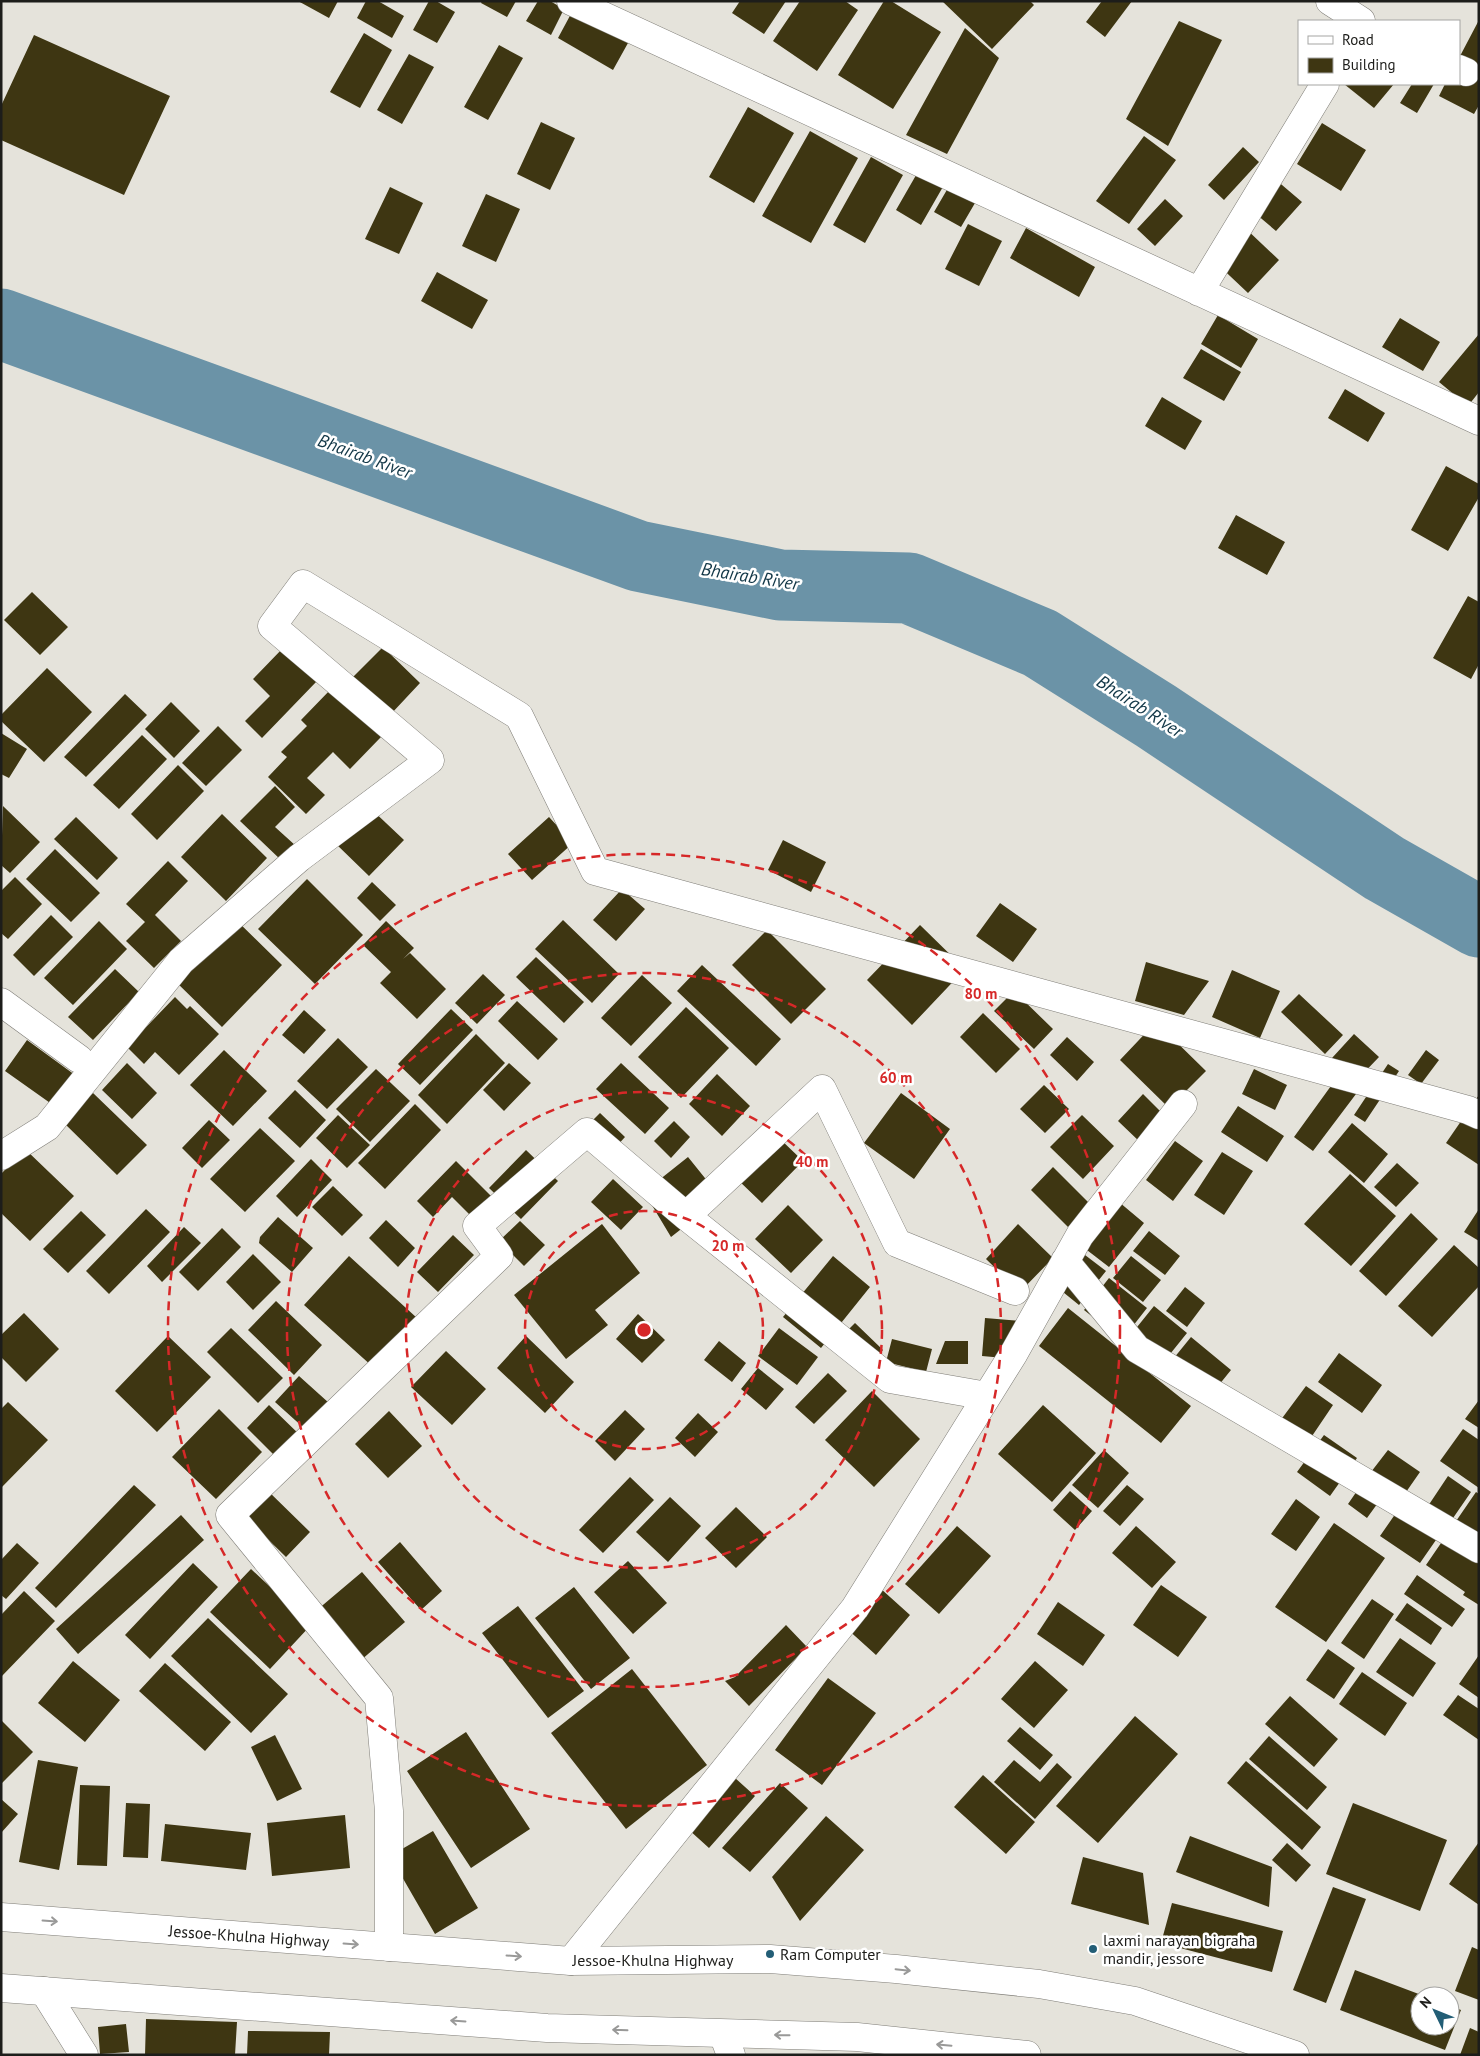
<svg xmlns="http://www.w3.org/2000/svg" width="1480" height="2056" viewBox="0 0 1480 2056" font-family="'PT Sans',sans-serif">
	<rect width="100%" height="100%" fill="#e5e3db"/>
	<g fill="none" stroke-linecap="round" stroke-linejoin="round">
		<!-- river -->
		<path stroke="#6b93a7" stroke-width="71" d="M1 324 638 556 780 585 909 588 1040 643 1156 716 1384 868 1479 922"/>
	</g>
	<!-- building -->
	<path fill="#3e3612" d="M298 1H338L329 18Z
		M366 1H378L404 16 392 38 357 18Z
		M429 1H436L455 12 437 43 413 30Z
		M482 1H516L507 17 481 3Z
		M538 1H550L564 9 551 35 526 21Z
		M740 1H786L764 34 732 13Z
		M800 1H845L858 10 817 71 773 41Z
		M884 1H891L941 32 893 109 838 75Z
		M942 1H1030L1034 5 992 49Z
		M1102 1H1132L1105 37 1086 22Z
		M572 12 628 43 613 70 558 38Z
		M1479 20V105L1474 114 1439 96 1445 84H1459V58Z
		M1179 21 1222 40 1168 146 1126 119Z
		M965 28 999 58 947 154 906 135Z
		M364 33 392 50 360 108 330 92Z
		M34 35 170 96 124 195 1 140V106Z
		M499 45 523 58 488 120 464 107Z
		M409 54 434 67 402 124 377 110Z
		M1344 84H1394L1374 108Z
		M1412 84H1434L1417 113 1400 103Z
		M748 107 794 133 754 203 709 177Z
		M541 122 575 138 550 190 517 174Z
		M1322 123 1366 150 1341 191 1297 164Z
		M810 131 858 158 811 243 762 216Z
		M1144 136 1176 160 1129 224 1096 201Z
		M1243 147 1259 162 1224 200 1208 185Z
		M871 157 903 175 865 243 833 225Z
		M919 170 944 185 921 225 896 210Z
		M1269 174 1302 202 1276 231 1243 203Z
		M390 187 423 203 399 254 365 239Z
		M948 188 975 203 961 227 934 212Z
		M486 194 520 209 496 262 462 246Z
		M1165 199 1183 216 1155 246 1137 229Z
		M968 224 1002 241 979 286 945 269Z
		M1243 226 1279 260 1248 293 1212 259Z
		M1026 228 1095 267 1079 297 1010 258Z
		M437 272 488 300 472 329 421 301Z
		M1218 315 1258 339 1241 368 1201 344Z
		M1400 318 1440 342 1423 371 1382 347Z
		M1479 334V392L1468 406 1439 382Z
		M1201 349 1241 372 1224 401 1183 378Z
		M1345 389 1385 413 1368 442 1328 418Z
		M1162 397 1202 421 1185 450 1145 426Z
		M1446 466 1479 484V497L1448 551 1411 530Z
		M1236 515 1285 542 1267 575 1218 548Z
		M32 592 68 627 40 655 4 620Z
		M1468 596 1479 602V664L1471 679 1433 658Z
		M383 647 420 683 391 714 353 677Z
		M283 648 317 681 262 738 245 721 270 696 253 679Z
		M47 668 92 712 44 762 1 721V715Z
		M331 689 381 737 350 769 333 752 307 778 325 795 306 814 268 777 287 757 281 752 307 726 301 720Z
		M125 694 147 715 86 777 64 757Z
		M171 702 200 731 174 758 145 729Z
		M218 726 242 750 206 786 182 763Z
		M1 733 27 749 9 778 1 774Z
		M142 735 167 759 119 809 93 785Z
		M178 765 204 791 157 840 131 814Z
		M275 786 295 807 275 827 296 846 282 861 240 821Z
		M3 806 40 842 10 873 1 865Z
		M368 806 404 840 369 876 334 842Z
		M222 814 267 858 226 901 181 857Z
		M76 817 118 858 97 880 54 839Z
		M549 817 573 843 532 880 508 854Z
		M783 840 826 862 811 892 768 870Z
		M55 849 100 893 71 922 26 879Z
		M168 861 188 881 155 915 181 941 154 968 126 941 145 922 126 904Z
		M15 877 42 904 8 939 1 933V891Z
		M307 879 363 935 315 984 258 929Z
		M372 882 396 905 380 921 357 898Z
		M622 889 645 909 616 941 593 920Z
		M1000 903 1037 929 1013 962 976 936Z
		M51 915 73 937 34 976 13 955Z
		M232 916 282 965 222 1027 172 978Z
		M563 920 619 974 592 1003 535 949Z
		M99 921 127 949 73 1005 44 978Z
		M386 921 414 948 403 959 410 953 446 989 417 1019 380 983 391 972 363 945Z
		M920 925 965 969 912 1025 867 980Z
		M767 930 826 989 791 1024 732 965Z
		M536 957 584 1002 564 1023 516 977Z
		M1146 962 1209 981 1184 1015 1135 1001Z
		M702 965 781 1039 756 1066 677 991Z
		M115 969 139 992 93 1040 68 1017Z
		M1232 970 1280 991 1260 1038 1212 1017Z
		M483 974 505 995 477 1024 455 1003Z
		M642 975 672 1003 631 1046 601 1018Z
		M1014 991 1053 1029 1034 1049 994 1011Z
		M1299 994 1343 1035 1325 1054 1281 1012Z
		M175 997 187 1009 190 1006 219 1034 179 1075 155 1052 144 1064 127 1047Z
		M517 1001 558 1039 538 1060 498 1021Z
		M686 1007 729 1048 681 1098 638 1057Z
		M451 1009 473 1030 420 1085 398 1064Z
		M304 1010 326 1030 304 1054 282 1035Z
		M983 1013 1020 1049 996 1073 960 1037Z
		M1156 1022 1206 1071 1169 1108 1120 1060Z
		M476 1034 505 1063 447 1124 418 1095Z
		M1354 1034 1379 1057 1356 1081 1332 1058Z
		M1067 1037 1094 1062 1077 1081 1050 1055Z
		M338 1038 368 1067 327 1109 297 1081Z
		M27 1040 75 1075 53 1105 5 1071Z
		M224 1050 267 1091 233 1126 190 1085Z
		M1426 1050 1439 1060 1421 1084 1408 1075Z
		M127 1063 157 1093 132 1119 102 1090Z
		M509 1063 531 1083 504 1111 483 1090Z
		M621 1063 669 1108 645 1134 596 1089Z
		M1388 1064 1399 1071 1365 1122 1354 1115Z
		M376 1069 410 1101 370 1142 336 1109Z
		M1254 1069 1287 1085 1275 1110 1242 1094Z
		M717 1074 750 1106 722 1136 689 1104Z
		M1336 1079 1356 1094 1313 1151 1294 1137Z
		M1044 1085 1069 1109 1045 1133 1020 1109Z
		M295 1090 326 1120 300 1148 268 1118Z
		M93 1093 147 1145 117 1175 64 1123Z
		M901 1093 950 1129 914 1179 864 1143Z
		M1143 1094 1166 1117 1141 1143 1118 1121Z
		M1479 1095V1165L1446 1143Z
		M415 1104 441 1130 385 1189 358 1163Z
		M1238 1106 1284 1136 1267 1162 1221 1132Z
		M600 1113 625 1137 605 1159 579 1134Z
		M338 1115 370 1145 347 1168 316 1138Z
		M1082 1115 1114 1146 1083 1179 1050 1147Z
		M209 1120 230 1140 202 1168 182 1148Z
		M674 1121 690 1137 671 1158 654 1141Z
		M1352 1123 1388 1154 1364 1183 1328 1152Z
		M260 1128 295 1161 245 1212 210 1179Z
		M778 1137 803 1161 762 1203 737 1179Z
		M1175 1141 1203 1161 1173 1201 1146 1180Z
		M25 1149 74 1196 30 1241 1 1213V1174Z
		M526 1150 558 1181 521 1219 489 1188Z
		M1222 1152 1253 1171 1224 1215 1194 1195Z
		M688 1157 721 1198 671 1237 644 1192Z
		M311 1159 332 1180 297 1217 276 1196Z
		M456 1161 494 1199 474 1219 452 1197 433 1217 417 1201Z
		M1397 1163 1419 1183 1396 1207 1374 1187Z
		M1053 1167 1090 1204 1068 1227 1031 1190Z
		M1350 1174 1396 1216 1351 1266 1304 1224Z
		M613 1179 643 1207 621 1230 591 1202Z
		M333 1186 363 1215 342 1236 312 1207Z
		M1119 1202 1144 1223 1109 1267 1083 1247Z
		M788 1205 823 1240 791 1273 755 1239Z
		M146 1209 170 1232 109 1294 86 1271Z
		M1479 1209V1241L1464 1232Z
		M81 1211 106 1235 68 1273 43 1249Z
		M1411 1213 1438 1239 1386 1296 1359 1271Z
		M278 1217 313 1248 292 1272 259 1243 260 1237Z
		M386 1220 415 1248 398 1267 369 1238Z
		M520 1221 545 1245 524 1266 499 1241Z
		M602 1224 640 1273 595 1310 608 1325 566 1359 514 1295Z
		M1018 1224 1053 1258 1020 1292 986 1259Z
		M184 1227 201 1243 162 1282 147 1266Z
		M222 1228 241 1247 198 1291 179 1272Z
		M1149 1231 1180 1256 1165 1275 1133 1251Z
		M453 1235 474 1255 438 1292 417 1272Z
		M1454 1245 1479 1268V1286L1432 1337 1398 1306Z
		M253 1254 281 1282 253 1310 226 1282Z
		M1085 1255 1106 1271 1079 1305 1058 1288Z
		M349 1256 417 1318 373 1367 304 1305Z
		M833 1256 870 1287 821 1348 783 1317Z
		M1131 1256 1161 1280 1143 1302 1113 1278Z
		M1109 1278 1147 1308 1122 1340 1084 1310Z
		M1185 1287 1205 1303 1187 1327 1166 1311Z
		M276 1301 322 1345 294 1375 248 1330Z
		M1154 1306 1187 1333 1158 1369 1125 1342Z
		M1068 1308 1191 1406 1161 1443 1039 1346Z
		M24 1313 59 1349 26 1382 1 1357V1335Z
		M638 1314 665 1340 642 1363 616 1339Z
		M985 1318 1022 1321 1004 1358 982 1356Z
		M855 1323 883 1350 861 1373 833 1345Z
		M231 1328 283 1378 258 1403 207 1352Z
		M779 1328 818 1357 797 1385 758 1356Z
		M168 1336 211 1377 157 1432 115 1391Z
		M526 1336 574 1382 545 1413 497 1368Z
		M1191 1337 1231 1370 1206 1401 1165 1369Z
		M892 1339 932 1349 926 1372 886 1362Z
		M719 1341 746 1363 732 1382 704 1360Z
		M945 1341H968V1364H936Z
		M446 1351 486 1389 452 1425 411 1387Z
		M1339 1353 1382 1385 1362 1413 1318 1382Z
		M758 1368 784 1389 766 1410 741 1389Z
		M828 1373 847 1391 814 1424 795 1407Z
		M299 1376 329 1403 305 1429 275 1402Z
		M1306 1386 1333 1405 1308 1442 1280 1421Z
		M872 1391 920 1439 874 1487 825 1440Z
		M1479 1400V1428L1465 1419Z
		M8 1402 48 1440 1 1488V1409Z
		M269 1405 304 1439 281 1462 247 1428Z
		M1043 1405 1096 1453 1052 1502 998 1454Z
		M219 1409 262 1452 216 1499 172 1457Z
		M625 1410 645 1429 615 1461 595 1441Z
		M389 1411 422 1446 388 1478 355 1444Z
		M698 1413 718 1432 695 1457 675 1438Z
		M1463 1429 1479 1440V1488L1440 1461Z
		M1324 1435 1357 1458 1330 1496 1297 1472Z
		M1104 1450 1129 1473 1098 1508 1072 1485Z
		M1388 1450 1420 1472 1404 1495 1371 1472Z
		M1368 1475 1388 1489 1367 1518 1348 1504Z
		M1448 1476 1471 1492 1451 1521 1428 1506Z
		M630 1477 654 1500 603 1553 579 1530Z
		M134 1485 156 1505 56 1608 35 1588Z
		M1127 1485 1144 1499 1120 1526 1103 1511Z
		M265 1488 310 1532 286 1557 241 1513Z
		M1070 1491 1092 1511 1075 1530 1053 1510Z
		M1476 1492 1479 1494V1605L1463 1595 1465 1592 1426 1565Z
		M670 1497 701 1526 668 1562 636 1532Z
		M1296 1499 1320 1517 1296 1551 1271 1534Z
		M1405 1500 1445 1527 1420 1563 1380 1536Z
		M736 1507 767 1537 736 1568 705 1538Z
		M181 1515 204 1540 78 1654 56 1629Z
		M1334 1523 1385 1558 1326 1642 1275 1607Z
		M957 1526 991 1556 939 1614 905 1584Z
		M1136 1526 1176 1562 1152 1588 1112 1553Z
		M400 1542 442 1591 421 1610 378 1562Z
		M17 1543 39 1563 6 1599 1 1595V1560Z
		M628 1561 667 1603 633 1634 594 1592Z
		M193 1563 218 1587 150 1659 125 1635Z
		M251 1569 311 1625 270 1669 210 1612Z
		M362 1572 405 1622 360 1661 317 1610Z
		M1417 1575 1465 1609 1452 1627 1404 1594Z
		M1161 1585 1207 1617 1178 1657 1133 1625Z
		M574 1587 630 1658 591 1689 535 1618Z
		M880 1588 910 1615 876 1655 845 1627Z
		M24 1591 55 1621 1 1677V1615Z
		M1372 1599 1394 1614 1364 1659 1341 1643Z
		M1058 1602 1105 1635 1083 1666 1037 1634Z
		M1407 1603 1442 1628 1431 1645 1395 1620Z
		M518 1606 584 1691 548 1718 482 1633Z
		M208 1618 288 1694 251 1733 171 1656Z
		M786 1625 807 1647 749 1706 725 1681 735 1677Z
		M1400 1638 1436 1663 1413 1697 1376 1672Z
		M1328 1649 1355 1668 1334 1699 1306 1680Z
		M1479 1655V1698L1459 1684Z
		M73 1661 120 1700 85 1742 38 1703Z
		M1035 1661 1068 1690 1034 1728 1001 1699Z
		M165 1663 231 1722 205 1751 139 1691Z
		M632 1669 707 1765 626 1829 551 1733Z
		M1362 1672 1407 1703 1385 1736 1339 1704Z
		M828 1678 876 1713 822 1785 775 1750Z
		M1458 1695 1479 1709V1740L1443 1715Z
		M1290 1696 1338 1739 1314 1767 1265 1724Z
		M1135 1716 1178 1754 1098 1843 1056 1806Z
		M1 1720 33 1752 1 1784Z
		M1020 1727 1053 1755 1040 1770 1007 1741Z
		M466 1732 530 1829 471 1868 407 1771Z
		M275 1735 302 1789 277 1801 251 1747Z
		M1269 1736 1327 1787 1307 1810 1249 1759Z
		M38 1760 78 1767 59 1870 19 1862Z
		M1014 1760 1040 1782 1057 1763 1072 1777 1035 1819 994 1782Z
		M1246 1761 1321 1827 1302 1850 1227 1783Z
		M983 1775 1035 1822 1006 1854 954 1807Z
		M734 1777 755 1796 709 1848 688 1829Z
		M780 1783 808 1808 750 1872 722 1848Z
		M80 1785 110 1786 107 1866 77 1865Z
		M1 1799 18 1814 1 1833Z
		M126 1803 150 1804 148 1858 123 1857Z
		M1353 1803 1447 1840 1420 1911 1326 1874Z
		M345 1815 350 1868 272 1876 267 1823Z
		M826 1816 864 1850 800 1921 772 1877Z
		M165 1824 251 1833 246 1870 161 1861Z
		M433 1831 478 1908 435 1934 390 1856Z
		M1190 1836 1272 1867 1269 1907 1176 1872Z
		M1479 1842V1905L1449 1884Z
		M1287 1843 1311 1865 1296 1882 1272 1860Z
		M1083 1857 1143 1873 1149 1925 1071 1904Z
		M1333 1887 1366 1899 1326 2003 1293 1990Z
		M1172 1903 1283 1931 1272 1972 1161 1943Z
		M1472 1947 1479 1950V2000L1455 1991Z
		M1355 1970 1424 1996H1420V2026H1450V2006L1461 2010 1445 2050 1340 2010Z
		M146 2019 237 2022 235 2055H145Z
		M126 2024 129 2052 100 2054 98 2027Z
		M1470 2028 1479 2032V2055H1460Z
		M248 2031 330 2032 329 2055H247Z"/>
	<g fill="none" stroke-linecap="round" stroke-linejoin="round">
		<defs>
			<path id="street" d="M571 1 1479 421
				M1330 1 1361 21
				M1459 69 1466 72
				M1199 292 1325 84
				M1 1002 79 1059
				M1 1156 47 1127 181 961 299 858 430 760 272 626 303 584 519 716 595 871 1468 1110 1479 1115
				M686 1216 890 1379 987 1396
				M1065 1261 1137 1349 1479 1549
				M389 1947V1811L379 1698 230 1515 499 1256 477 1226 587 1132 686 1216 822 1089 897 1243 1015 1291
				M571 1961 855 1608 1014 1353 1080 1235 1183 1104
				M44 1991 84 2055
				M723 2034 731 2055"/>
			<path id="highway" d="M1 1917 571 1961 770 1959 896 1969 1039 1984 1135 2001 1295 2055
				M1 1988 547 2028 857 2037 1027 2055"/>
		</defs>
		<!-- street casing -->
		<use href="#street" stroke="#7f7d77" stroke-width="29"/>
		<!-- highway casing -->
		<use href="#highway" stroke="#7f7d77" stroke-width="29"/>
		<!-- street -->
		<use href="#street" stroke="#fff" stroke-width="28"/>
		<!-- highway -->
		<use href="#highway" stroke="#fff" stroke-width="28"/>
	</g>
	<!-- one-way arrows -->
	<defs><path id="oneway-shaft" d="M-6 0H5M1.5-3L5.5 0L1.5 3" fill="none" stroke-width="1.6" stroke-linecap="round" stroke-linejoin="round" transform="scale(1.25)"/></defs>
	<g stroke="#999998">
		<use href="#oneway-shaft" transform="translate(50 1921) rotate(4)"/>
		<use href="#oneway-shaft" transform="translate(351 1944) rotate(4)"/>
		<use href="#oneway-shaft" transform="translate(514 1956) rotate(4)"/>
		<use href="#oneway-shaft" transform="translate(903 1970) rotate(6)"/>
		<use href="#oneway-shaft" transform="translate(458 2021) rotate(-176)"/>
		<use href="#oneway-shaft" transform="translate(620 2030) rotate(-178)"/>
		<use href="#oneway-shaft" transform="translate(782 2035) rotate(-179)"/>
		<use href="#oneway-shaft" transform="translate(944 2045) rotate(-175)"/>
	</g>
	<!-- distance rings -->
	<g fill="none" stroke="#d62828" stroke-width="2.5" stroke-dasharray="9 6">
		<circle cx="644" cy="1330" r="119"/>
		<circle cx="644" cy="1330" r="238"/>
		<circle cx="644" cy="1330" r="357"/>
		<circle cx="644" cy="1330" r="476"/>
	</g>
	<!-- markers -->
	<g fill="#235e76" stroke="#fff" stroke-width="2">
		<circle cx="1093" cy="1949" r="5"/>
		<circle cx="770" cy="1954" r="5"/>
	</g>
	<g text-anchor="middle" dominant-baseline="central" stroke-width="5" stroke-linejoin="round" paint-order="stroke">
		<!-- street labels -->
		<g font-size="16" fill="#1d1d1a" stroke="#fff">
			<text transform="translate(249 1936) rotate(4)">Jessoe-Khulna Highway</text>
			<text x="653" y="1960">Jessoe-Khulna Highway</text>
		</g>
		<!-- poi labels -->
		<g font-size="16" fill="#1d1d1a" stroke="#fff" text-anchor="start">
			<text x="1103" y="1940">laxmi narayan bigraha<tspan x="1103" dy="18">mandir, jessore</tspan></text>
			<text x="780" y="1954">Ram Computer</text>
		</g>
		<!-- water labels -->
		<g font-size="18" font-style="italic" fill="#123747" stroke="#fff">
			<text transform="translate(365 456) rotate(20)">Bhairab River</text>
			<text transform="translate(750 576) rotate(9)">Bhairab River</text>
			<text transform="translate(1140 706) rotate(33)">Bhairab River</text>
		</g>
	</g>
	<circle cx="644" cy="1330" r="8" fill="#d62828" stroke="#fff" stroke-width="2.5"/>
	<g font-size="15" text-anchor="middle" font-weight="bold" fill="#d62828" stroke="#fff" stroke-width="5" stroke-linejoin="round" paint-order="stroke">
		<text x="981" y="999">80 m</text>
		<text x="896" y="1083">60 m</text>
		<text x="812" y="1167">40 m</text>
		<text x="728" y="1251">20 m</text>
	</g>
	<!-- border -->
	<rect width="1480" height="2056" fill="none" stroke="#1d1d1a" stroke-width="5"/>
	<!-- legend -->
	<rect x="1298" y="20" width="162" height="65" fill="#ffffff" stroke="#a5a5a3"/>
	<rect x="1308" y="36" width="25" height="8" fill="#ffffff" stroke="#a5a5a3"/>
	<text x="1342" y="45" font-size="15" fill="#1d1d1a">Road</text>
	<rect x="1308" y="58" width="25" height="15" fill="#3e3612" stroke="#a5a5a3"/>
	<text x="1342" y="70" font-size="15" fill="#1d1d1a">Building</text>
	<!-- north arrow -->
	<g transform="translate(1435 2011) rotate(313)"><circle r="24" fill="#ffffff" stroke="#a5a5a3"/>
	<path d="M0-4L9 19L0 12L-9 19Z" fill="#235e76"/>
	<text y="-8" font-size="14" font-weight="bold" text-anchor="middle" fill="#1d1d1a">N</text>
	</g>
</svg>
